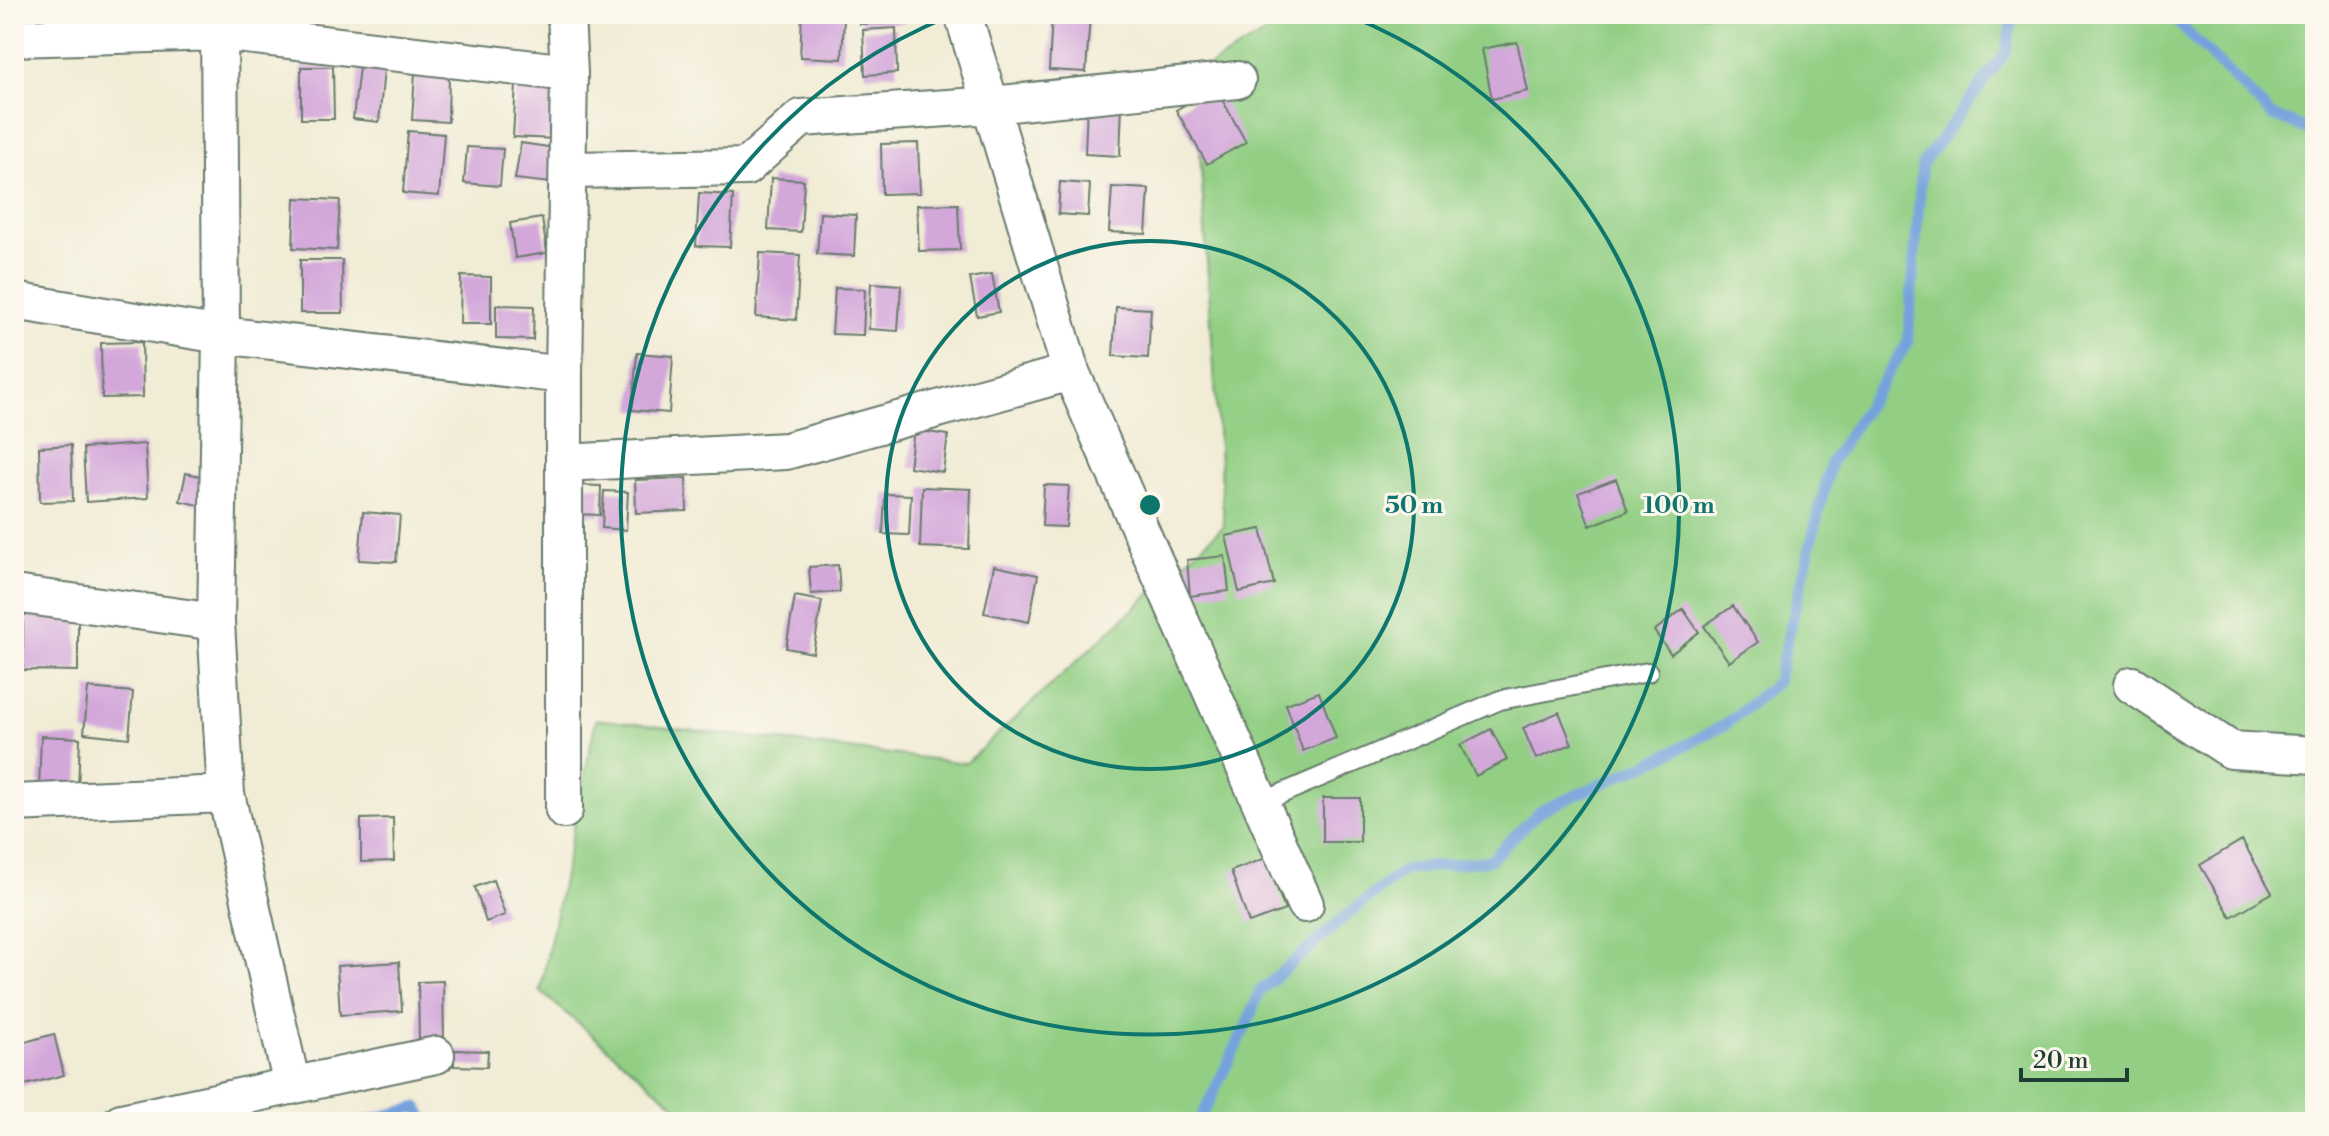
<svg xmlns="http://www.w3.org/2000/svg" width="2329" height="1136" viewBox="0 0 2329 1136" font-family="'Libre Bodoni',serif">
	<rect width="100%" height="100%" fill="#fbf7ec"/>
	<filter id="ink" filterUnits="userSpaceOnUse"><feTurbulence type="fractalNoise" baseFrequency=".0125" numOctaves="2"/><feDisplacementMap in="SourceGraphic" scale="16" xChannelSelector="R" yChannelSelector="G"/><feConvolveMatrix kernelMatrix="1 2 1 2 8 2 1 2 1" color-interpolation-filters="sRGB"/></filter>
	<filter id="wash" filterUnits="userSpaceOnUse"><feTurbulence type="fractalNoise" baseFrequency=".006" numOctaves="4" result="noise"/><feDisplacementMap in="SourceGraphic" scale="32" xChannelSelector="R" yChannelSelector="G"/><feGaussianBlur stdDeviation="1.8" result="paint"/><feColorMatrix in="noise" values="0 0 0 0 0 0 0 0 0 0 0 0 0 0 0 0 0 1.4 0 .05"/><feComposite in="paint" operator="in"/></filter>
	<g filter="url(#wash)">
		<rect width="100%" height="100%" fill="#f1ecd5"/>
		<!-- green -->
		<path fill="#92cf84" stroke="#58865c" stroke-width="2" d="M1298 14H2315V1122H695L540 991 596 719 966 763 1224 526 1195 74Z"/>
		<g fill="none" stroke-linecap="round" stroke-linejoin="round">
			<!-- stream -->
			<path stroke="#74a2dc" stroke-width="11" d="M2173 14 2183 28 2271 115 2315 132
				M361 1122 418 1107 426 1122
				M1199 1122 1247 1024 1260 991 1347 915 1404 870 1490 860 1540 811 1658 759 1725 725 1777 682 1831 462 1908 342 1922 164 2006 52 2013 14"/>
		</g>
		<g id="blocks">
			<!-- building -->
			<path fill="#d3a7da" d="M802 14 844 17 842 59 800 57Z
				M860 14H905V23L860 24Z
				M1052 14H1090L1086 72 1049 70Z
				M896 28 897 73 865 75 863 30Z
				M1517 42 1528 91 1492 99 1482 49Z
				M301 67H333L334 119H301Z
				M359 67 384 69 379 122 353 119Z
				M415 72 449 73 448 122 412 120Z
				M516 83 558 85 556 139 513 137Z
				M1215 87 1246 142 1207 164 1176 110Z
				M1087 102 1122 103 1120 156 1085 154Z
				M408 131 444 134 439 196 403 193Z
				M521 143 555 148 550 183 515 179Z
				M918 143 920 193 882 194 881 144Z
				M467 147 503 149 500 186 464 183Z
				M771 178 804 180 801 232 768 230Z
				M1060 182 1090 184 1088 216 1058 214Z
				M1112 187 1149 189 1146 234 1109 232Z
				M699 193 733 195 730 247 696 246Z
				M295 198 340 200 337 250 293 248Z
				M958 204 960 250 919 251 917 205Z
				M820 213 856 215 854 256 817 254Z
				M542 218 547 253 515 258 510 223Z
				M760 253 800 255 796 320 756 317Z
				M300 260H342L343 313H300Z
				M992 274 999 312 977 316 970 278Z
				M461 276 491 277V324H460Z
				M871 283 901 285 898 331 869 329Z
				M835 288 865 289 863 335 832 334Z
				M496 305 534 306 533 340 496 339Z
				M1116 307 1151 309 1148 358 1113 356Z
				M142 342 143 397 102 398 101 343Z
				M637 353 673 356 669 413 632 410Z
				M914 430 948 435 943 472 909 467Z
				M145 444 148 498 86 502 83 448Z
				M71 445 73 501 40 502 39 447Z
				M186 473 214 479 208 507 180 501Z
				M686 478 687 511 636 513 635 480Z
				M1616 479 1628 511 1590 526 1578 493Z
				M576 485 601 486 600 515 575 514Z
				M1044 485 1069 486 1066 527 1042 526Z
				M922 487 971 489 969 549 920 547Z
				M604 491 628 492 626 530 602 528Z
				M885 494 911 495 909 535 883 534Z
				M363 512 400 515 396 562 359 560Z
				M1261 529 1274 584 1239 592 1226 536Z
				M1225 556 1229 591 1190 596 1187 560Z
				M838 565 840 592 811 594 809 567Z
				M994 566 1038 575 1029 622 984 613Z
				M795 596 822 601 813 653 786 648Z
				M1733 606 1758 642 1729 662 1704 626Z
				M1683 609 1699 632 1671 654 1654 631Z
				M23 615H78V671L23 670Z
				M88 688 133 692 129 738 84 733Z
				M1319 692 1336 738 1303 751 1286 704Z
				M1559 712 1572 744 1536 759 1523 728Z
				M1491 729 1507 760 1476 776 1460 745Z
				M41 736 80 738 78 791 39 790Z
				M1323 798H1360V842H1323Z
				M393 818 394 861 361 862V819Z
				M2242 840 2272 893 2231 917 2200 865Z
				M1266 858 1285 910 1249 923 1231 871Z
				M493 880 505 915 486 922 475 887Z
				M399 962 402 1011 340 1015 337 966Z
				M443 981 444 1041 419 1042 418 982Z
				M54 1034 64 1075 17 1087 14 1076V1045Z
				M454 1050 488 1051 487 1067 454 1066Z"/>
		</g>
	</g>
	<g filter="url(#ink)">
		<use href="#blocks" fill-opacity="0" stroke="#687a6c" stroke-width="2"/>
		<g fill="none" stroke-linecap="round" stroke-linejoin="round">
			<defs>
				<path id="lane" d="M1260 803 1500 700 1648 672"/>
				<path id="street" d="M219 14 221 335 216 622 226 794 292 1086
					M963 14 1071 372 1305 904
					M14 38 220 32 569 73
					M568 170 746 167 801 118 992 105 1237 80
					M14 301 221 335 564 375
					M564 463 786 451 1071 372
					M14 594 216 622
					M2132 685 2231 750 2315 755
					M14 803 226 794
					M564 810V375L569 73 566 14
					M121 1122 436 1055"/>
			</defs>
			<!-- lane casing -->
			<use href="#lane" stroke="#687a6c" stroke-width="22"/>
			<!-- street casing -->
			<use href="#street" stroke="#687a6c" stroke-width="40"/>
			<!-- lane -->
			<use href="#lane" stroke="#fff" stroke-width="18"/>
			<!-- street -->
			<use href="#street" stroke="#fff" stroke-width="36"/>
		</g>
	</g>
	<!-- distance rings -->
	<g fill="none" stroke="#0f766e" stroke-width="4">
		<circle cx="1150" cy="505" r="264"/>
		<path d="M1348 15A529 529 0 1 1 952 15"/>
	</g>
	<circle cx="1150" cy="505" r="12" fill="#0f766e" stroke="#fbf7ec" stroke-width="4"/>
	<g font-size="24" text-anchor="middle" font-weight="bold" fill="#0f766e" stroke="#fbf7ec" stroke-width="6" stroke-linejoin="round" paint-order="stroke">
		<text x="1414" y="513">50 m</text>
		<text x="1679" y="513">100 m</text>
	</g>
	<!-- margin -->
	<rect width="2329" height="1136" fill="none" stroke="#fbf7ec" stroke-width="48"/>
	<!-- scale -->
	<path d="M2021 1068v12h106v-12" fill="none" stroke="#1f3d34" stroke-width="4"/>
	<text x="2033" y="1068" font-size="24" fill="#1f3d34" stroke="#fbf7ec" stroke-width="6" paint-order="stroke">20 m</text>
</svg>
